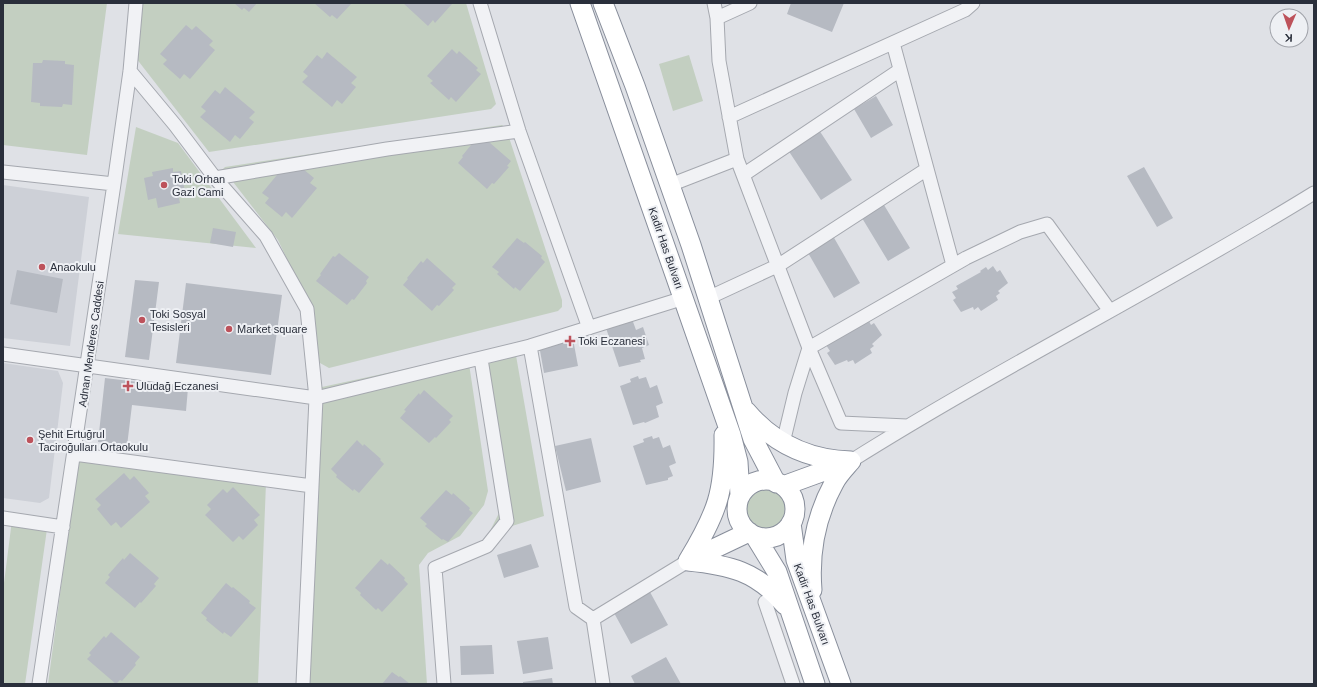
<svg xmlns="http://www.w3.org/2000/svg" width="1317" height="687" viewBox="0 0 1317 687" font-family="Arial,sans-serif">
	<rect width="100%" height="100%" fill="#dfe1e6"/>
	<!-- built -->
	<path fill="#cdd0d7" d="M3 185 89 197 70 346 3 338Z
		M3 363 58 371 63 383 49 498 40 503 3 498Z"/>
	<!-- green -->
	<path fill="#c3cfc1" d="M3 3H107L87 155 3 145Z
		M140 3H466L496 104 491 109 209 152 136 58Z
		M689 55 703 101 673 111 659 64Z
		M502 125 506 128 562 300V307L558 311 329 368 320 363 315 357 310 308 278 240 223 169 225 167Z
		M136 127 178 143 256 248 118 234Z
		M514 344 544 516 493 532 491 529 500 511 485 352Z
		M468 357 488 491 484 505 460 536 428 553 419 565 427 684H302L307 431C308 414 310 400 322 387L438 362Z
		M78 460 266 483 258 684H48Z
		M743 509a23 23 0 1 1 46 0a23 23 0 1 1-46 0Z
		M12 520 47 529 25 684H3V591Z"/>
	<!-- building -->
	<path fill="#b6bac2" d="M234 3H257L249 12 244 8 242 10Z
		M314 3H352L337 19 332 15 330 17Z
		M403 3H451L452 4 435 23 433 20 428 26Z
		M791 3H844L832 32 787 14Z
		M186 25 192 30 196 26 213 41 209 45 215 50 190 79 184 74 180 79 163 64 167 60 160 54Z
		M452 49 457 54 459 51 478 68 476 70 481 74 456 102 451 97 449 100 430 83 433 81 427 76Z
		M327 52 357 77 351 83 356 87 342 104 337 100 332 107 302 82 308 76 303 72 317 55 322 59Z
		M43 60 65 61V64L74 65 72 105 63 104 62 107 40 106V103L31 102 33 63H42Z
		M225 87 255 112 249 118 254 122 240 139 235 135 230 142 200 117 206 111 201 107 215 90 220 94Z
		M876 96 893 125 871 138 854 109Z
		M819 130 852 180 821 200 788 150Z
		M482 136 511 161 507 166 509 167 494 184 492 183 487 189 458 163 463 157 462 156 476 139Z
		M287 163 297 164 314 178 310 183 317 188 292 218 286 212 282 217 265 203 269 198 262 193Z
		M1144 167 1173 218 1157 227 1127 176Z
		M173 168V172L181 171 185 192 178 194 180 203 158 208 156 198 148 200 144 178 153 176 152 172Z
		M884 205 910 248 888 261 862 218Z
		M213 228 236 232 233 247 210 243Z
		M833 236 860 283 834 298 807 251Z
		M517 238 524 243 525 242 542 256 541 258 545 262 520 291 515 287 514 289 497 274 499 272 492 267Z
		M339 253 369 277 366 281 367 283 354 300 352 299 347 305 316 281 321 275 320 274 333 256 335 257Z
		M427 258 456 284 452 288 454 290 439 306 437 305 432 311 403 285 408 279 407 278 421 261 423 263Z
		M993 266 997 272 1000 270 1008 283 998 291 1000 293 996 296 998 300 981 311 978 307 974 310 973 307 961 312 953 300 956 298 952 292 958 289 956 286 981 272 980 271 986 267 988 270Z
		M17 270 63 279 57 313 10 304Z
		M135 280 159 282 149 360 125 357Z
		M186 283 282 295 271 375 176 363Z
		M632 319 636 330 643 327 649 345 642 348 645 359 640 360 641 362 619 367 606 328Z
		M868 319 871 325 874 323 882 335 872 344 874 346 870 349 872 353 855 364 853 360 848 362 847 360 835 365 827 353 830 351 826 345Z
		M573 339 578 366 544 373 539 345Z
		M638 376 639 379 646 377 650 388 657 385 663 403 656 406 659 417 645 423 644 422 633 425 620 386 631 382 630 379Z
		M105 378 188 388 186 411 132 405 127 446 98 442Z
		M424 390 453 416 449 420 451 422 436 438 435 437 429 443 400 418 406 411 404 410 419 393 420 395Z
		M652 436 653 439 659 437 663 448 670 445 676 463 669 466 673 476 668 478V480L646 485 633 446 644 442 643 439Z
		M591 438 601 482 566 491 555 446Z
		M357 440 363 446 364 444 381 459 380 460 384 464 359 493 354 489 353 491 336 477 337 475 331 469Z
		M124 473 130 480 134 476 149 493 145 496 150 502 121 528 116 522 111 526 97 509 101 505 95 499Z
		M233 487 260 515 254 520 258 525 243 540 239 536 233 542 205 515 211 509 207 505 223 489 227 493Z
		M446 490 452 495 453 493 470 508 469 510 473 513 448 542 443 539 442 540 425 526 427 524 420 518Z
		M531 544 539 567 504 578 497 555Z
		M130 553 159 578 154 584 156 586 141 603 140 602 135 608 105 583 110 577 108 575 123 558 124 560Z
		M381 559 388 565 389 563 405 578 404 580 408 584 382 612 378 608 376 610 360 595 361 593 355 588Z
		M226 583 232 588 233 587 250 601 249 603 256 608 231 637 224 632 223 634 206 620 207 618 201 613Z
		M650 592 668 625 631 644 613 611Z
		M111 632 140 657 135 663 136 665 122 681 120 680 116 684 87 659 91 655 89 653 104 636 106 638Z
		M548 637 553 669 523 674 517 641Z
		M492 645 494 674 461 675 460 646Z
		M666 657 681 684H635L631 676Z
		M392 672 399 677 400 676 410 684H382Z
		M552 678 553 684H523V682Z"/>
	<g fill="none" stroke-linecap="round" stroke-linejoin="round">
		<defs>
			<path id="minor" d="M480 3 519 131 589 328
				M714 3 717 18 719 61 737 159 809 348 795 393 783 443
				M717 18 750 3
				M893 43 953 265
				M130 71 175 125 215 178 266 236 307 309 316 398 303 684
				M729 117 965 10 973 3
				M3 172 114 184
				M743 175 900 70
				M215 178 387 149 519 131
				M670 185 737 159
				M708 298 779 265 927 169
				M530 346 576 607 593 619
				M3 354 316 398 530 346 684 298
				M907 426 841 423 809 348 966 258 1020 232 1047 224 1110 311
				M74 454 312 486
				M851 461C1002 366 1162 287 1314 193
				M3 518 63 527
				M765 602 793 684
				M39 684 114 184 130 71 136 3
				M444 684 435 568 487 546 507 521 481 359
				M603 684 593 619 688 561"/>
			<path id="highway" d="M580 3 731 435 738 462 740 495
				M603 3 635 86 691 245 753 439 776 483
				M746 411C773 443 809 460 851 461
				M737 509a29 29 0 1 1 58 0a29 29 0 1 1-58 0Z
				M783 486 846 463
				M791 523 796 560 841 684
				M755 536 777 572 815 684
				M688 561C717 513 725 492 724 435
				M688 561C729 565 757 571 785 605
				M688 561 749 532
				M812 590C809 553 816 516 834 483 838 475 845 468 851 461"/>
		</defs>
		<!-- minor casing -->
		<use href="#minor" stroke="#a5a8af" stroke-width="15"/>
		<!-- highway casing -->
		<use href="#highway" stroke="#888e9b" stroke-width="21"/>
		<!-- minor -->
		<use href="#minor" stroke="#f1f2f5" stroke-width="13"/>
		<!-- highway -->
		<use href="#highway" stroke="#fff" stroke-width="19"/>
	</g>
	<!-- markers -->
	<g fill="#bd525b" stroke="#eef0f4" stroke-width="1.5">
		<circle cx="164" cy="185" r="4"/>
		<circle cx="42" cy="267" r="4"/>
		<circle cx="142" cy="320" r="4"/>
		<circle cx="229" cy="329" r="4"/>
		<path d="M568 335h4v4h4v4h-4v4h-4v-4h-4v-4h4z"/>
		<path d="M126 380h4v4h4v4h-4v4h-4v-4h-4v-4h4z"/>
		<circle cx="30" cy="440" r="4"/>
	</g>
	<g text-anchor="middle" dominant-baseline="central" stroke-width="4" stroke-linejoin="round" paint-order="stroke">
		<!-- poi labels -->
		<g font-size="11" fill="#2a2f3b" stroke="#eef0f4" text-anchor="start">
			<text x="172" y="179">Toki Orhan<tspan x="172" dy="13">Gazi Cami</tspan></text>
			<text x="50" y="267">Anaokulu</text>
			<text x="150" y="314">Toki Sosyal<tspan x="150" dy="13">Tesisleri</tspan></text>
			<text x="237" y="329">Market square</text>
			<text x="578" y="341">Toki Eczanesi</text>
			<text x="136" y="386">Uludağ Eczanesi</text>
			<text x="38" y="434">Şehit Ertuğrul<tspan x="38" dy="13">Taciroğulları Ortaokulu</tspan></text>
		</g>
		<!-- street labels -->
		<g font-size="11" fill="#2a2f3b" stroke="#eef0f4">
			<text transform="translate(666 248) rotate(71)">Kadir Has Bulvarı</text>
			<text transform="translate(91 344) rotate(-82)">Adnan Menderes Caddesi</text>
			<text transform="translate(812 604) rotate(70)">Kadir Has Bulvarı</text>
		</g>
	</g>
	<!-- border -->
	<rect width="1317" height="687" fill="none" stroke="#2a2f3b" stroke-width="8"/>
	<!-- north arrow -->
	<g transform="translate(1289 28) rotate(182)"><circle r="19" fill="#eef0f4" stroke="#a0a3aa"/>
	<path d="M0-3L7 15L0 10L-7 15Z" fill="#bd525b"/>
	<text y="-6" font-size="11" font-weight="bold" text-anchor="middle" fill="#2a2f3b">K</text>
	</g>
</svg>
